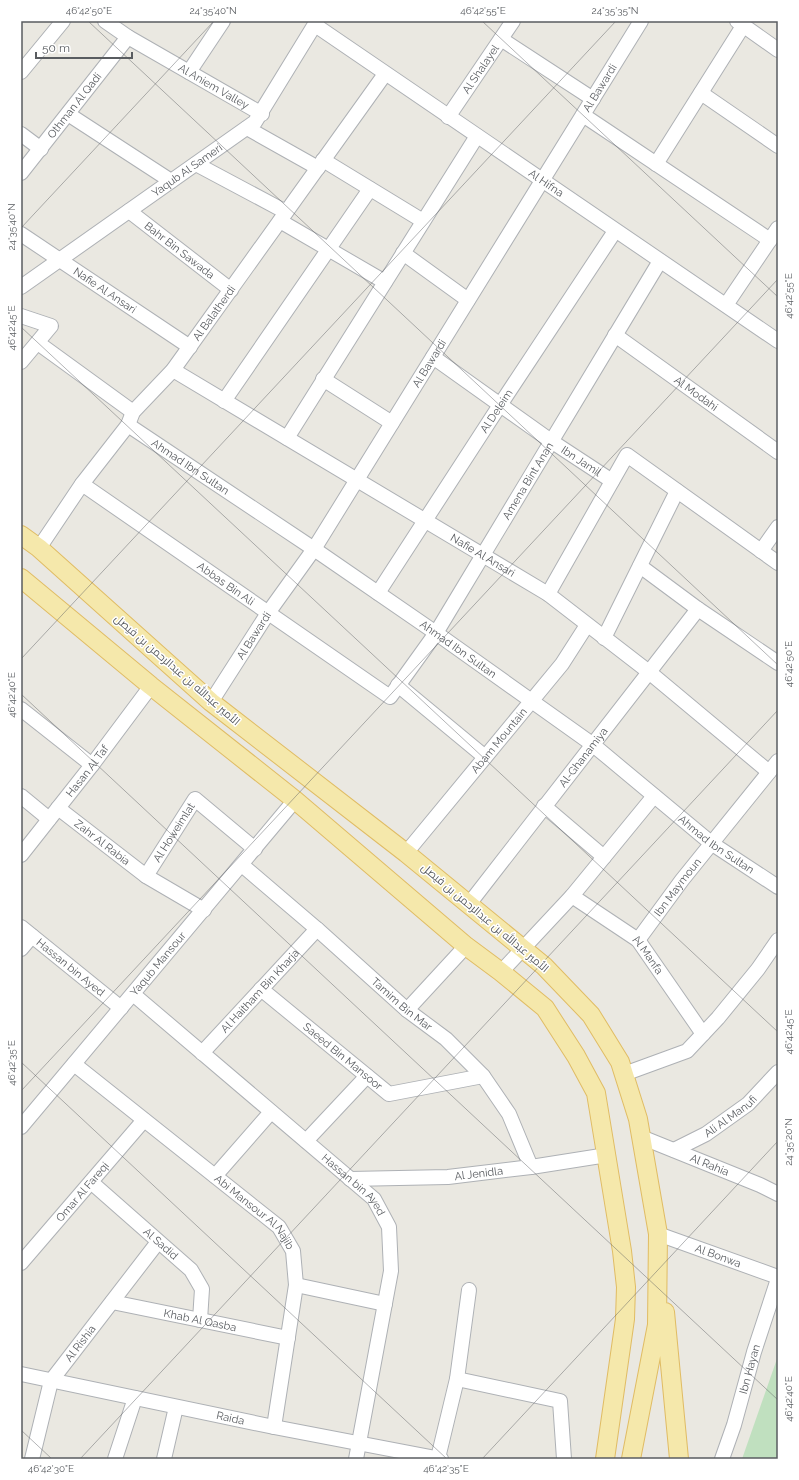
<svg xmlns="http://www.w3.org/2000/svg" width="799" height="1480" viewBox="0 0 799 1480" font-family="Raleway,Cairo,sans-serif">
	<rect width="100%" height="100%" fill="#eae8e1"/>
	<!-- green -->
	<path fill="#c0e0bf" d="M778 1356V1459H742Z"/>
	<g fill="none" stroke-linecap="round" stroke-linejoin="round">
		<defs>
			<g id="minor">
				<path id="s1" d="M105 21 128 37 262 114"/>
				<path d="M737 21 778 50"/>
				<path id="s2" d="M315 25 778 341"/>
				<path d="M501 39 593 99"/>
				<path d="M21 72 63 21"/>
				<path d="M189 72 223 21"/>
				<path d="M701 93 778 146"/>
				<path d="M68 114 171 181"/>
				<path d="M583 115 770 240"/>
				<path id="s3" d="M448 117 513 21"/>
				<path d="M247 128 318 168"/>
				<path d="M21 134 41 149"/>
				<path d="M323 160 423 221"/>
				<path d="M196 164 286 212"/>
				<path d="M656 164 743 26"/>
				<path id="s4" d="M21 173 128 37"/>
				<path id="s5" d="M129 211 231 290"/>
				<path d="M280 221 385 282"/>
				<path id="s6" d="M21 234 190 347"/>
				<path d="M403 253 468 300"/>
				<path id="s7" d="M21 287 255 122 317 21"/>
				<path d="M726 305 778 228"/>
				<path d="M21 316 51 326 21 362"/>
				<path id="s8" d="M615 335 778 452"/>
				<path d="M38 343 133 412"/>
				<path id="s9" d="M433 357 551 441 612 481"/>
				<path id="s10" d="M173 370 548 594 649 672 769 772"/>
				<path d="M323 379 392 423"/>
				<path d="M224 401 370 189"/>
				<path id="s11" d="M128 425 314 549 436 633 592 744 711 843 778 887"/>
				<path d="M287 438 477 136"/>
				<path id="s12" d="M82 484 390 697 436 633 660 261"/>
				<path id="s13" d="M39 548 82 484 128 425 133 412 173 370 385 74"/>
				<path d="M761 551 778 527"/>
				<path d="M640 566 698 609 778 663"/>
				<path id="s14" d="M378 593 500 405 615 231"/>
				<path d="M548 594 627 455 778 563"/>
				<path d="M604 638 677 491"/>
				<path d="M398 685 485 757"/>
				<path id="s15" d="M211 702 268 613 314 549 641 21"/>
				<path d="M21 709 92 765"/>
				<path d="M21 796 49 819"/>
				<path d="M544 806 604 857"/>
				<path id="s16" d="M58 808 146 876"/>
				<path id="s17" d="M406 853 562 664 587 625"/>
				<path id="s18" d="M21 855 92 765 151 686"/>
				<path id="s19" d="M242 865 317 929 407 1010 446 1039 483 1076 509 1114 531 1167"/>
				<path id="s20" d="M572 896 638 940 703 1034"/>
				<path id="s21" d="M469 904 698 609"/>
				<path id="s22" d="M204 910 146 876 195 799 255 849"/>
				<path id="s23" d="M21 927 121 1008"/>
				<path id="s24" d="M638 940 682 880 778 761"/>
				<path d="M21 949 32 936"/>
				<path d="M501 972 572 896 654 796"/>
				<path id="s25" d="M261 989 389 1094 483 1076"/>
				<path id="s26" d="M133 994 374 1199 389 1227 391 1271 356 1459"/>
				<path d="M407 1010 466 946"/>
				<path id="s27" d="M202 1053 317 929"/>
				<path id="s28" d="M74 1064 279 1227 293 1251 296 1285 274 1427"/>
				<path d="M624 1074 687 1051 718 1018 758 969 778 940"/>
				<path id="s29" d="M21 1127 295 800"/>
				<path id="s30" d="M641 1137 760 1185 778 1194"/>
				<path d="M306 1141 367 1076"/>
				<path id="s31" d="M674 1150 706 1134 748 1104 778 1072"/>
				<path d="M215 1176 271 1112"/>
				<path id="s32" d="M350 1179 448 1177 531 1167 607 1155"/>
				<path id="s33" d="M91 1182 191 1270 202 1289 200 1320"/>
				<path id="s34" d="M658 1234 778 1277"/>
				<path id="s35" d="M21 1263 144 1120"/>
				<path d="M296 1285 385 1304"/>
				<path id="s36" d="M112 1302 288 1338"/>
				<path id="s37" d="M21 1374 274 1427 441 1459"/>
				<path d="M457 1379 560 1401 564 1459"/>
				<path d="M438 1458 457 1379 469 1290"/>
				<path id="s38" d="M32 1459 51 1381 158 1242"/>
				<path d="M115 1459 135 1398"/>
				<path d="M164 1459 176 1407"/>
				<path id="s39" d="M722 1459 734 1425 754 1352 778 1279"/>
			</g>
			<path id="major" d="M21 535 39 548 211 702 406 853 544 966 591 1015 620 1062 638 1119 658 1234 657 1325 631 1459
				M21 578 151 686 295 800 466 946 501 972 545 1008 576 1056 596 1093 622 1251 626 1287 625 1319 605 1459
				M665 1312 679 1459"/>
		</defs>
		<!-- minor casing -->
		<use href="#minor" stroke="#aeb1b5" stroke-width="16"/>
		<!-- major casing -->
		<use href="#major" stroke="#e0bc64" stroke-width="20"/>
		<!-- minor -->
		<use href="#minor" stroke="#fff" stroke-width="14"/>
		<!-- major -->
		<use href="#major" stroke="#f5e8ab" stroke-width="18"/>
	</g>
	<!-- ticks -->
	<path fill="none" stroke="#595c60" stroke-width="1" stroke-opacity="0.45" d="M88 21 778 665M482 21 778 297M21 228 214 21M21 327 778 1032M21 659 616 21M21 694 778 1400M21 1062 447 1459M21 1091 778 279M21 1430 52 1459M80 1459 778 710M482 1459 778 1141"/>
	<g text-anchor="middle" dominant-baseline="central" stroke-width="3" stroke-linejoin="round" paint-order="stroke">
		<!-- street labels -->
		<g font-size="11" fill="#595c60" stroke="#fff">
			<text stroke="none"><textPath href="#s3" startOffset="58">Al Shalayel</textPath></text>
			<text stroke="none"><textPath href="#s1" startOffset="127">Al Aniem Valley</textPath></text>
			<text stroke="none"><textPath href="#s15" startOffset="727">Al Bawardi</textPath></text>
			<text stroke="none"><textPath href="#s4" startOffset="86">Othman Al Qadi</textPath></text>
			<text stroke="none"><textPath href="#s7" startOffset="203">Yaqub Al Sameri</textPath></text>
			<text stroke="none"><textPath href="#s2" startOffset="280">Al Hifna</textPath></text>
			<text stroke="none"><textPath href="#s5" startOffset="64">Bahr Bin Sawada</textPath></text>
			<text stroke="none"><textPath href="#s6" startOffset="101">Nafie Al Ansari</textPath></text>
			<text stroke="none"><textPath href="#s13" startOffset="294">Al Balatherdi</textPath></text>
			<text stroke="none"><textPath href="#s15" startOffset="403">Al Bawardi</textPath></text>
			<text stroke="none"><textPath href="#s8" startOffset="100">Al Modahi</textPath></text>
			<text stroke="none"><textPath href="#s14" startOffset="217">Al Deleim</textPath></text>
			<text stroke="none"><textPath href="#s9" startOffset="181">Ibn Jamil</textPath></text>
			<text stroke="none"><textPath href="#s11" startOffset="75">Ahmad Ibn Sultan</textPath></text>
			<text stroke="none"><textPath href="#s12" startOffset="631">Amena Bint Anan</textPath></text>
			<text stroke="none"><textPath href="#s10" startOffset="361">Nafie Al Ansari</textPath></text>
			<text stroke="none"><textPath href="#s12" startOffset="175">Abbas Bin Ali</textPath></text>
			<text stroke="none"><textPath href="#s15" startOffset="79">Al Bawardi</textPath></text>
			<text stroke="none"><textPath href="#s11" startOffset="399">Ahmad Ibn Sultan</textPath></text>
			<text transform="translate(177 670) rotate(41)">الأمير عبدالله بن عبدالرحمن بن فيصل</text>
			<text stroke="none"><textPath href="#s17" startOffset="146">Abam Mountain</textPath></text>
			<text stroke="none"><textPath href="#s21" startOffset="186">Al-Ghanamiya</textPath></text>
			<text stroke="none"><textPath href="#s18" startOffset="107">Hasan Al Taf</textPath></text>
			<text stroke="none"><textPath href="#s22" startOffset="119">Al Howeimlat</textPath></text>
			<text stroke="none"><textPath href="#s16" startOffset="56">Zahr Al Rabia</textPath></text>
			<text stroke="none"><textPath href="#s11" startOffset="723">Ahmad Ibn Sultan</textPath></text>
			<text stroke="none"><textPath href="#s24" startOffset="66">Ibn Maymoun</textPath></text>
			<text transform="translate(485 918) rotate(40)">الأمير عبدالله بن عبدالرحمن بن فيصل</text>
			<text stroke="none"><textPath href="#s20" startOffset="97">Al Manfa</textPath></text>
			<text stroke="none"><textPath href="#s29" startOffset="213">Yaqub Mansour</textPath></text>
			<text stroke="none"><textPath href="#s23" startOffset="64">Hassan bin Ayed</textPath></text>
			<text stroke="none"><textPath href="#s27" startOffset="85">Al Haitham Bin Kharja</textPath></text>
			<text stroke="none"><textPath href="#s19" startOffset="212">Tamim Bin Mar</textPath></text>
			<text stroke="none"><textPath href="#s25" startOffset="106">Saeed Bin Mansoor</textPath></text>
			<text stroke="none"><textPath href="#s31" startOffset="66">Ali Al Manufi</textPath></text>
			<text stroke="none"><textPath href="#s30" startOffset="74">Al Rahia</textPath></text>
			<text stroke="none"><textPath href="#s32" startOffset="129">Al Jenidla</textPath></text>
			<text stroke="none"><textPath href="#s26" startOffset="292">Hassan bin Ayed</textPath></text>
			<text stroke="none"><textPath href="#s35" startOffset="94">Omar Al Fareqi</textPath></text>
			<text stroke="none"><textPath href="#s28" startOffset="234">Abi Mansour Al Najib</textPath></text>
			<text stroke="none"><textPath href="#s33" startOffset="93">Al Sadid</textPath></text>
			<text stroke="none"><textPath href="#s34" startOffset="64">Al Bonwa</textPath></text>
			<text stroke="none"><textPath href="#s36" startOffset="90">Khab Al Qasba</textPath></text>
			<text stroke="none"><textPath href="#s38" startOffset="128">Al Rishia</textPath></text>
			<text stroke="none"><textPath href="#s39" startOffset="94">Ibn Hayan</textPath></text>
			<text stroke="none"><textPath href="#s37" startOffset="214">Raida</textPath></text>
		</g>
	</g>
	<!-- border -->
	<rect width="799" height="1480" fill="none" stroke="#ffffff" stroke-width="44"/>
	<!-- scale -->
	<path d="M36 52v6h96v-6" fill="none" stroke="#595c60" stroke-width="2"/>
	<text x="42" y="52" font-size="12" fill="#595c60" stroke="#ffffff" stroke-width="3" paint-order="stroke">50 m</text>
	<rect x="22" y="22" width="755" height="1436" fill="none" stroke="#595c60" stroke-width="1.5"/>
	<g font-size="10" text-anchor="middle" fill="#595c60">
		<text x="89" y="14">46°42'50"E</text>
		<text x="213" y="14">24°35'40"N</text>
		<text x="483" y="14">46°42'55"E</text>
		<text x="615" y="14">24°35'35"N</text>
		<text transform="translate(11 227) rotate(-90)" y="4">24°35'40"N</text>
		<text transform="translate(788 296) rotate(-90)" y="4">46°42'55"E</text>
		<text transform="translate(11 328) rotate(-90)" y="4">46°42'45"E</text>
		<text transform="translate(788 664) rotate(-90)" y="4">46°42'50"E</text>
		<text transform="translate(11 695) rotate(-90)" y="4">46°42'40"E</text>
		<text transform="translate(788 1032) rotate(-90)" y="4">46°42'45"E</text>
		<text transform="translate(11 1063) rotate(-90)" y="4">46°42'35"E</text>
		<text transform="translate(788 1142) rotate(-90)" y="4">24°35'20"N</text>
		<text transform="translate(788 1399) rotate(-90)" y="4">46°42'40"E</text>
		<text x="51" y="1472">46°42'30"E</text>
		<text x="446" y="1472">46°42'35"E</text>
	</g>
</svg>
